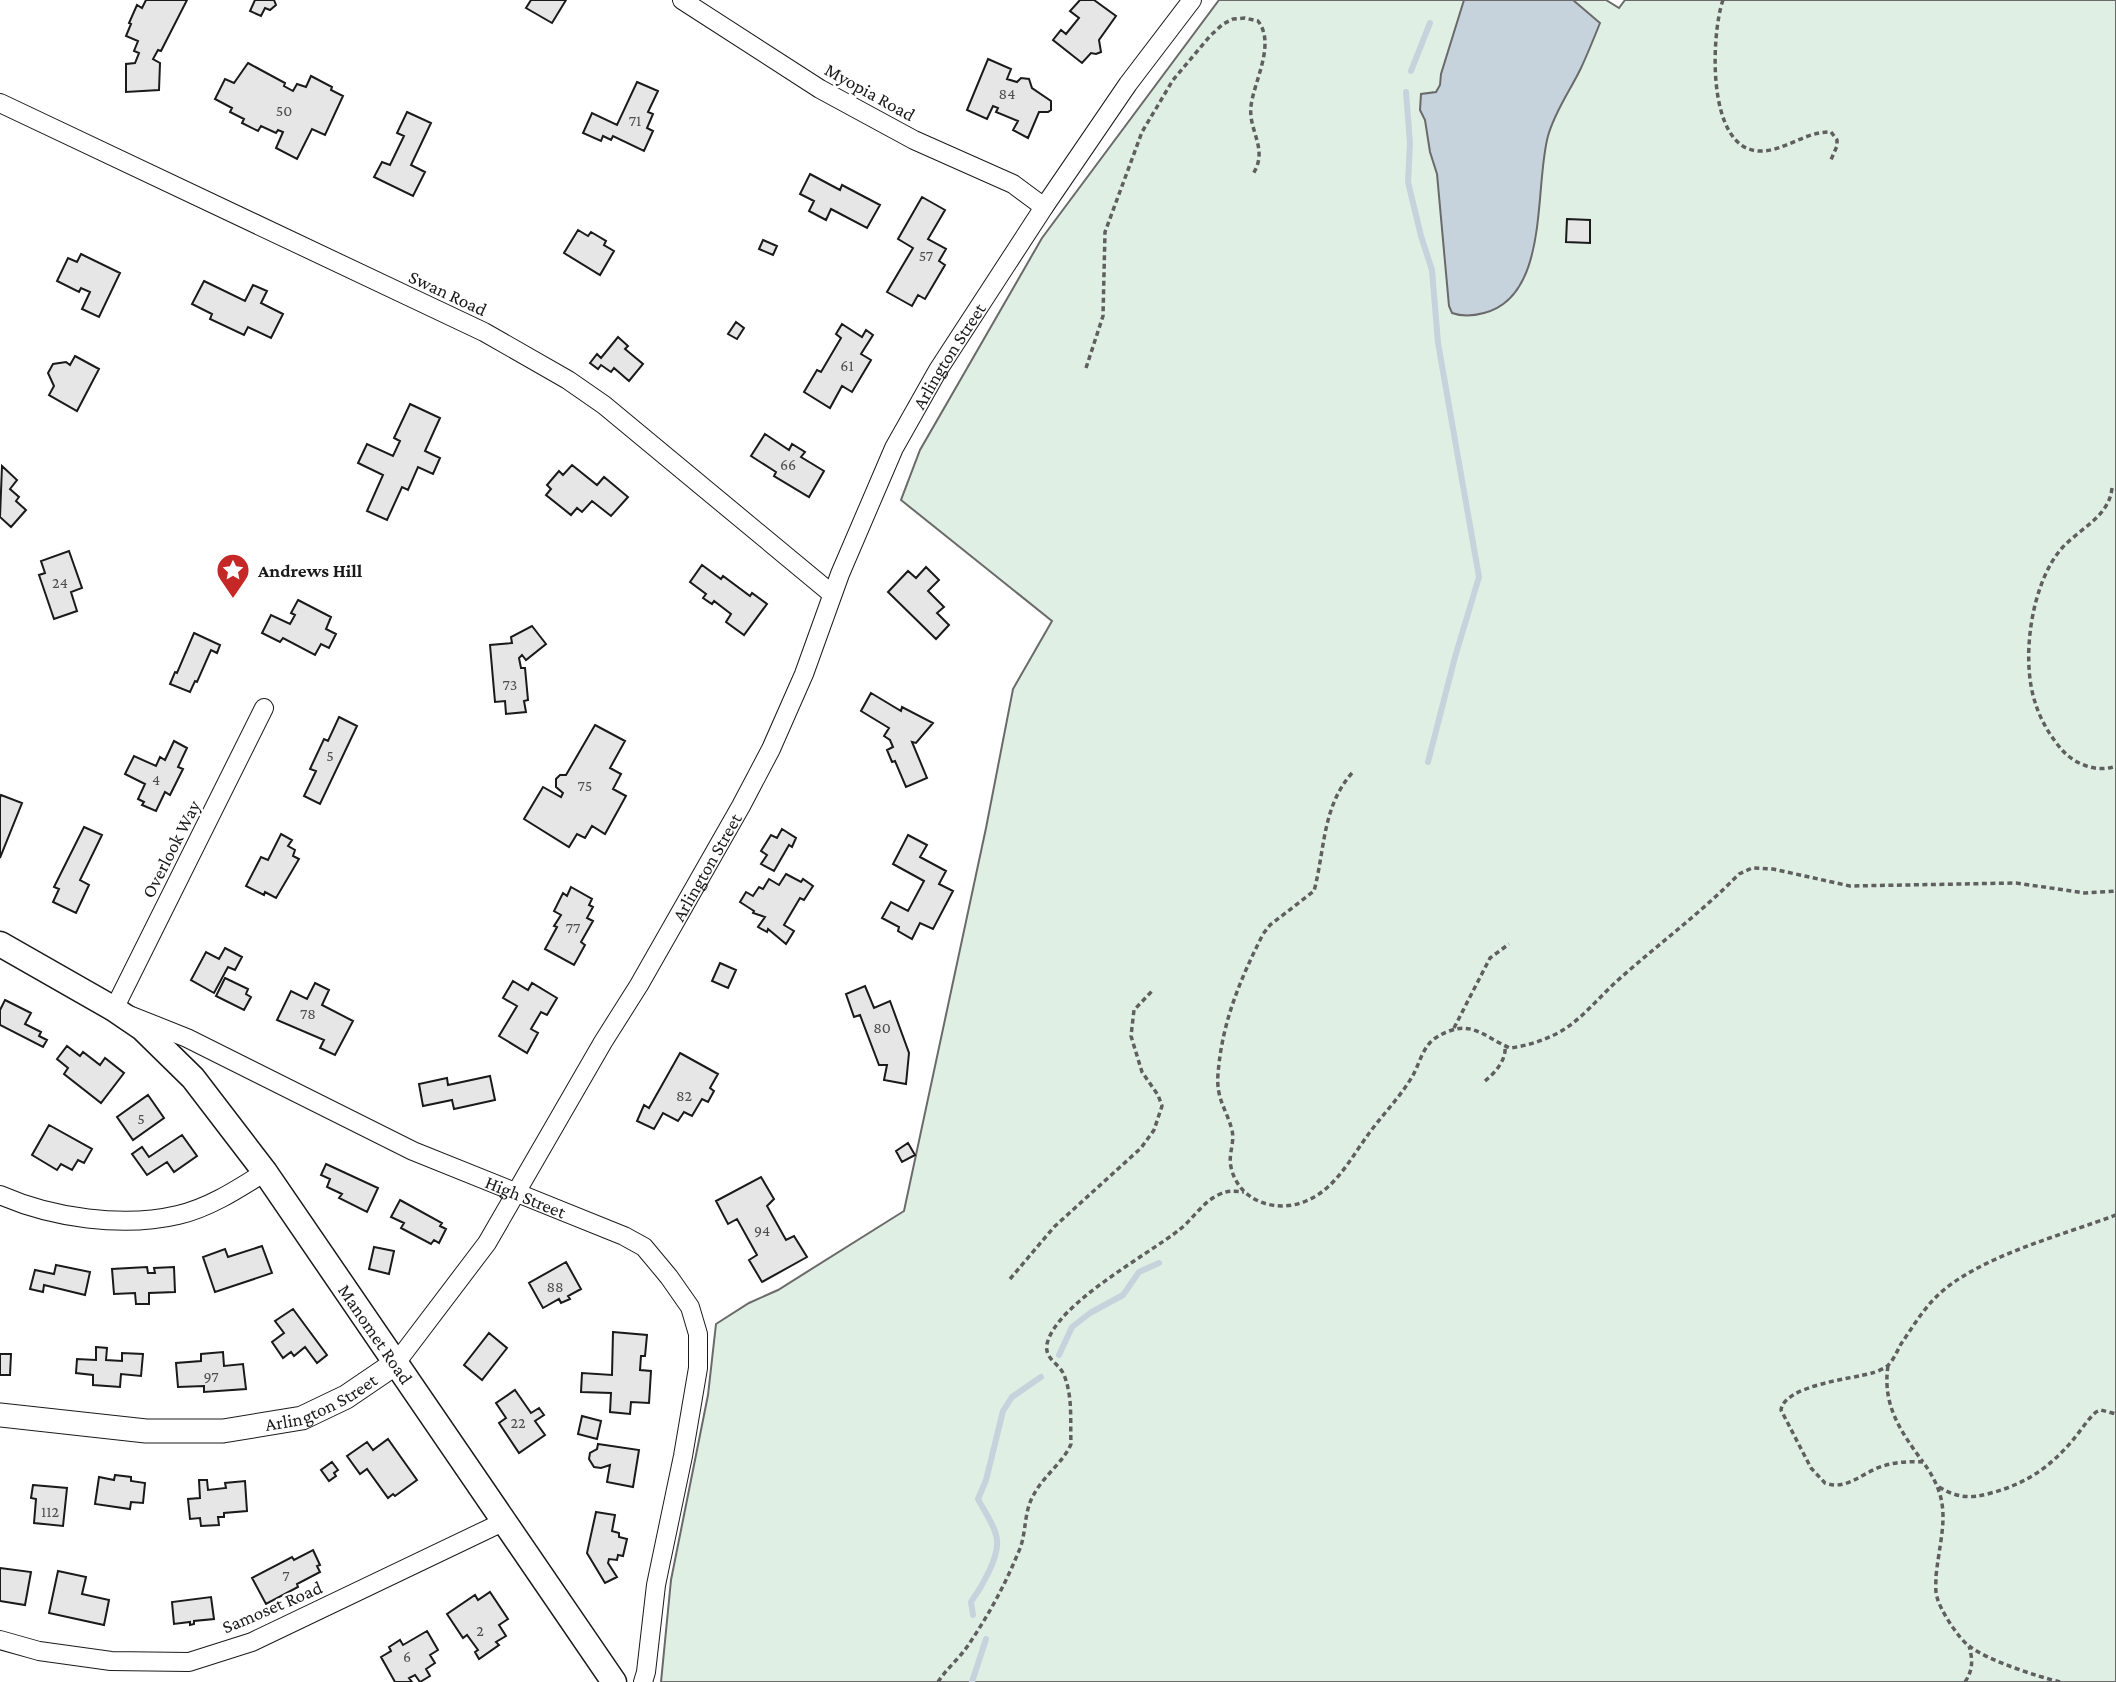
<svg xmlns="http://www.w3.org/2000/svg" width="2116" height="1682" viewBox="0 0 2116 1682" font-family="'Crimson Pro',serif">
	<rect width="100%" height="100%" fill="#fff"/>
	<!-- green -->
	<path fill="#e0efe3" stroke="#6a6a6a" stroke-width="2" d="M1219 0H1606L1619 8 1625 0H2116V1682H661L671 1580 708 1395 716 1324 749 1303 778 1290 904 1211 986 828 1013 689 1052 621 901 500 920 450 1042 238Z"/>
	<!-- water -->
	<path fill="#c6d2dc" stroke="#6a6a6a" stroke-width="2" d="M1464 0H1573L1600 23C1594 38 1588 53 1581 68 1570 91 1555 111 1548 136 1534 187 1550 296 1484 313 1473 316 1463 317 1452 313L1449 306 1437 174 1430 152 1425 120 1420 110 1421 94 1436 92 1440 85 1441 74Z"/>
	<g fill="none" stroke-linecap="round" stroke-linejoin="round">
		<!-- stream -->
		<path stroke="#c6d2dc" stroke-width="6" d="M1411 71 1430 23
			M1406 92 1410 143 1408 182 1421 236 1432 270 1438 343 1479 577 1455 657 1428 762
			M1059 1355 1072 1327 1090 1313 1123 1295 1139 1272 1159 1263
			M973 1615 971 1602C981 1588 999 1558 997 1540 996 1527 984 1511 978 1499L986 1480 1003 1411 1012 1397 1041 1377
			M972 1682 986 1639"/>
	</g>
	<!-- building -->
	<path fill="#e6e6e6" stroke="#1a1a1a" stroke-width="2" d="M146 0H187L161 51 158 50 153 59 160 63 159 90 126 92V64L135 63 139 53 134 51 138 41 126 36 131 24 129 23 137 5 142 8Z
		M255 0H274L276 5 270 10 265 8 261 16 250 11Z
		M531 0H566L552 23 526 8Z
		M1080 0H1094L1116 16 1099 40 1101 52 1096 54 1091 53 1082 63 1053 40 1061 30 1066 34 1079 18 1070 11Z
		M988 59 1011 69 1007 79 1017 82 1021 78 1029 79 1032 88 1051 101V110L1048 112H1039L1028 138 1013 130 1018 121 996 112 998 108 993 106 987 119 967 110Z
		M248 63 285 83 284 86 293 91 297 84 306 87 311 76 332 87 331 90 343 96 325 135 312 129 297 159 276 148 283 132 278 130 276 133 261 126 258 131 242 123 244 119 230 112 232 108 215 99 225 79 234 83Z
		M637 82 658 91 648 112 653 114 647 128 653 131 644 151 613 136 611 140 603 136 601 141 583 133 592 113 617 125Z
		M407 112 431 123 411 165 425 172 413 196 374 177 382 162 390 165 404 136 397 133Z
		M810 174 840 190 842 185 880 205 867 228 831 209 826 220 809 211 814 201 800 194Z
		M922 197 945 210 928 239 946 249 939 261 945 265 925 299 918 295 912 306 887 292 913 248 898 239Z
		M1567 219 1590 220V243L1566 242Z
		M578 230 588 236 591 232 606 241 604 245 614 251 600 275 564 253Z
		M763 240 777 246 773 255 759 249Z
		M81 254 120 273 99 317 82 309 90 292 81 288 79 292 57 281 68 258 77 262Z
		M204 281 245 301 253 285 267 291 261 303 283 314 271 338 248 327 244 335 210 319 212 314 192 304Z
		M736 322 744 328 737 339 728 334Z
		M842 324 862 337 866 330 873 335 861 354 871 360 852 392 842 386 830 408 804 392 817 370 821 372 841 338 836 334Z
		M618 337 628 346 625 349 643 364 629 381 614 368 611 372 601 365 598 369 590 363 597 354 601 358Z
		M75 356 99 369 77 411 49 395 54 386 48 373 53 364 66 362 70 365Z
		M410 404 440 418 425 451 440 458 433 474 418 467 408 490 402 487 387 520 367 511 383 475 358 463 367 444 393 456 400 441 394 438Z
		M765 434 789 450 792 444 805 452 801 457 824 471 809 497 774 476 776 472 751 456Z
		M572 465 597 485 604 477 628 497 611 516 592 501 582 512 577 508 571 515 546 495 551 489 547 485 559 471 563 475Z
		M2 466 17 480 10 489 19 497 16 501 26 510 11 527 0 517Z
		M69 551 82 588 71 592 77 611 54 619 39 575 45 573 41 561Z
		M702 565 721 579 723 576 750 596 752 593 767 604 744 635 726 622 731 614 714 601 712 604 703 598 706 594 690 582Z
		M926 567 939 580 928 591 944 607 937 613 949 625 936 639 888 592 908 571 916 578Z
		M298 600 331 617 326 629 336 634 329 648 321 644 315 655 283 638 280 642 262 633 271 615 290 624 295 615 291 613Z
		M532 626 546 644 526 660 522 655 519 658 521 668H525L528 700 524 701 526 712 506 714 505 701 495 702 490 645 512 643 511 637Z
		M194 633 220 645 217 653 211 650 197 682 195 681 190 692 170 684 175 672 177 673Z
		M871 693 901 711 902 707 933 723 916 743 912 742 927 778 906 787 895 761 892 762 887 750 893 747 890 740 884 736 889 728 861 711Z
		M339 717 357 726 320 804 304 796 316 771 310 769 324 739 328 741Z
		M595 725 625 741 610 768 621 774 613 789 626 796 605 834 592 826 585 838 577 834 569 847 524 819 543 787 561 797 563 793 556 787V779L560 775H566Z
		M174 741 187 748 178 767 183 769 170 795 165 792 156 811 142 805 144 802 138 799 145 784 125 774 134 756 156 766 160 757 165 760Z
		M1 795 22 803 0 858V798Z
		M84 827 102 835 80 880 89 885 76 913 53 902 59 889 54 887Z
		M782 829 796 838 792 847 789 845 774 871 761 864 767 855 761 851 771 835 777 838Z
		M281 834 292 840 288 846 295 850 293 856 299 859 276 898 265 892 264 895 246 886 261 857 268 860Z
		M908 835 927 845 920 857 946 871 939 884 953 891 933 929 920 923 912 939 898 931 899 927 882 918 891 902 908 911 924 881 893 864Z
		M786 874 801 882 803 879 813 886 804 900 800 898 784 925 794 931 786 944 768 929 767 932 758 927 765 917 753 913 754 911 740 902 746 892 753 896 759 887 763 889 769 879 779 885Z
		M571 887 592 899 589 905 593 907 587 918 593 921 581 942 585 945 574 965 545 949 557 927 554 926 561 915 554 911 563 893 567 896Z
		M225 948 242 957 235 970 228 967 214 993 191 980 206 952 219 959Z
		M720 963 736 970 728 988 712 981Z
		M225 978 248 989 246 994 251 997 244 1010 216 996Z
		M513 981 528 990 532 983 557 998 547 1015 541 1012 531 1029 538 1033 527 1053 499 1036 517 1006 503 998Z
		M315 983 329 990 322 1005 353 1021 335 1055 320 1048 324 1040 277 1020 291 991 307 999Z
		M865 986 874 1008 890 1001 909 1053 906 1084 884 1080 887 1065H879L860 1015 854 1017 846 994Z
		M5 1000 31 1013 25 1024 41 1032 39 1036 47 1040 43 1047 0 1025V1010Z
		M67 1046 80 1056 83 1052 100 1065 105 1058 124 1073 101 1103 64 1074 68 1068 57 1059Z
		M680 1053 718 1074 710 1088 714 1091 708 1102 702 1099 692 1116 684 1112 678 1121 663 1113 654 1129 637 1121 644 1105 649 1108Z
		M490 1076 495 1100 454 1109 452 1100 423 1106 419 1084 447 1078 448 1085Z
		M148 1095 164 1118 133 1140 117 1117Z
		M49 1125 92 1149 84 1163 78 1160 72 1170 61 1164 57 1170 32 1155Z
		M182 1135 197 1156 174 1172 167 1162 147 1175 132 1154 142 1147 149 1157Z
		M908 1143 915 1155 902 1162 896 1151Z
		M326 1164 378 1188 367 1212 339 1198 342 1194 327 1187 330 1179 321 1175Z
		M761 1177 774 1199 767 1206 786 1240 794 1236 807 1257 762 1282 749 1260 757 1255 737 1219 728 1224 716 1201Z
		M400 1200 442 1223 440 1226 446 1229 439 1243 434 1240 431 1244 401 1228 404 1223 391 1217Z
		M262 1246 272 1273 215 1292 203 1257 225 1249 228 1257Z
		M374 1247 394 1251 389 1274 369 1269Z
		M566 1262 581 1289 568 1296 570 1299 561 1303 559 1299 543 1308 529 1283Z
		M56 1265 90 1272 85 1295 44 1285 43 1292 30 1289 35 1270 54 1274Z
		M147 1267 148 1273H155L154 1268 174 1267 175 1292 149 1293V1304H136L135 1293 114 1294 112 1269Z
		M293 1309 327 1355 317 1363 305 1347 294 1356 291 1352 283 1358 272 1342 284 1333 275 1321Z
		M613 1332 647 1335 645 1356H641L640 1370 651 1371 649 1403 631 1402 630 1414 610 1412 611 1393 581 1392 582 1373 612 1375Z
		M489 1333 507 1348 482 1380 464 1365Z
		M96 1347 107 1348 106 1360 122 1361V1353L143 1354 141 1376 121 1374 120 1387 93 1385V1375L76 1373 77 1359 96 1360Z
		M223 1352 224 1366 243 1364 246 1389 204 1392V1386L178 1387 176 1363 201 1361V1354Z
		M0 1354H11L10 1375H0Z
		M515 1390 531 1413 539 1408 544 1415 535 1421 545 1435 519 1453 499 1423 506 1418 496 1403Z
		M582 1416 601 1421 597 1439 578 1434Z
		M388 1439 417 1480 395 1496 393 1494 388 1498 367 1469 360 1474 347 1456 367 1442 373 1450Z
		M598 1444 639 1450 633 1487 607 1482 610 1465 601 1468 594 1467 589 1459 590 1453 597 1449Z
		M332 1462 338 1470 334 1473 336 1476 329 1481 321 1470Z
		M115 1475 131 1477V1481L145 1483 143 1503 131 1502 130 1509 95 1504 99 1477 114 1480Z
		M199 1480H207L208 1490 226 1488 225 1483 245 1481 247 1511 224 1513V1517H218L219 1525 201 1526 200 1518 190 1519 188 1499 200 1498Z
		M33 1485 67 1488 63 1526 34 1523 36 1499 31 1498Z
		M596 1512 615 1515 612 1531 619 1533V1537L627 1539 623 1556 618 1555 617 1560 609 1559 608 1563 617 1577 605 1583 587 1553Z
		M313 1550 320 1565 317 1566 320 1572 297 1584 298 1587 266 1604 252 1578 292 1557 294 1560Z
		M0 1568 31 1572 25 1605 0 1601Z
		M58 1571 86 1577 82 1594 109 1600 104 1625 49 1613Z
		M490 1592 508 1619 499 1625 506 1636 496 1642 499 1645 479 1659 475 1652 478 1650 467 1635 463 1638 447 1614 475 1595 478 1600Z
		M211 1597 214 1619 194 1621V1624L190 1625V1622L174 1624 172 1602Z
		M427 1631 438 1650 430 1655 435 1663 426 1669 430 1676 420 1682 415 1675 409 1678 412 1682H395L381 1657 391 1651 389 1647 400 1640 403 1645Z"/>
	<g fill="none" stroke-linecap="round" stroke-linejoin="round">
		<defs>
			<g id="minor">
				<path d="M682 0 820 89 914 140 1013 184 1044 207"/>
				<path d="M0 103 484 332 568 380 604 405 832 594"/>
				<path id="s1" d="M264 708 114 1009 187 1038 413 1151 624 1236 644 1247 669 1277 690 1307 698 1334V1368L683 1456 656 1585 646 1672 643 1682"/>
				<path d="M0 1195C52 1218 123 1228 178 1215 209 1208 238 1189 265 1172"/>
				<path id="s2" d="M396 1363 487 1243 603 1042 639 985 741 806 771 749 804 674 840 574 894 448 938 370 1044 207 1128 84 1192 0"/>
				<path d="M0 1640 39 1651 111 1661 189 1662 252 1642 505 1521"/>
			</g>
			<g id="tertiary">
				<path id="s3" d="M0 1415 146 1431H223L302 1418 346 1397 396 1363"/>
			</g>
			<g id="secondary">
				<path id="s4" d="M0 944 114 1009 142 1028 193 1078 265 1172 614 1682"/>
			</g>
		</defs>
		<!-- minor casing -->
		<use href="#minor" stroke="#1a1a1a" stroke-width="20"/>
		<!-- tertiary casing -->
		<use href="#tertiary" stroke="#1a1a1a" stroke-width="25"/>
		<!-- secondary casing -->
		<use href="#secondary" stroke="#1a1a1a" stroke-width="27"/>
		<!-- path -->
		<path stroke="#5f5f5f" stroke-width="3.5" stroke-dasharray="5 3.5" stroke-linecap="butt" d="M1723 0C1711 34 1706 149 1759 151 1784 152 1805 131 1831 132L1837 140V146L1830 162
			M1086 368 1103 316 1105 232 1142 132 1173 80 1210 36 1223 24 1233 19 1245 18 1258 21C1276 44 1254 81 1251 106 1248 131 1269 149 1253 174
			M2112 488C2109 517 2080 528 2062 548 2031 583 2020 661 2036 705 2041 721 2052 739 2063 751 2076 765 2098 773 2116 766
			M1352 773C1322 807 1325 850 1314 891L1270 925 1263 934C1240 980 1222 1022 1218 1074 1216 1099 1226 1108 1232 1130 1235 1143 1228 1154 1231 1167 1238 1201 1276 1214 1306 1201 1336 1189 1352 1156 1370 1132 1384 1113 1400 1097 1412 1077 1420 1063 1423 1045 1437 1037 1470 1017 1482 1036 1510 1048 1526 1046 1542 1041 1556 1034 1581 1021 1597 999 1617 981 1657 945 1701 913 1739 874L1752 868 1773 869 1850 886 2016 883 2085 893 2116 891
			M1454 1028 1490 958 1509 944
			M1485 1081C1495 1073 1506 1060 1505 1048
			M1010 1279 1054 1227 1141 1148 1154 1130 1162 1106 1158 1095 1142 1072 1131 1036 1134 1010 1153 990
			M1888 1366C1882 1405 1901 1432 1923 1462
			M1939 1487C1957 1498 1971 1499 1991 1493 2025 1484 2049 1468 2072 1441 2080 1432 2087 1420 2096 1412L2101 1410 2116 1414
			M938 1682C947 1668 960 1658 969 1644 988 1616 1005 1585 1018 1553 1027 1535 1023 1514 1033 1496 1043 1476 1063 1463 1071 1444 1070 1421 1073 1397 1064 1375 1060 1364 1044 1359 1047 1344 1056 1304 1146 1256 1179 1230 1192 1220 1203 1202 1218 1195 1228 1190 1234 1191 1244 1192
			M1965 1682C1973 1670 1973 1660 1969 1646
			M2060 1682C2036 1676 1989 1661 1969 1646 1959 1639 1940 1610 1937 1597 1935 1591 1936 1582 1936 1576 1941 1529 1954 1504 1923 1462 1910 1461 1896 1462 1883 1466 1863 1472 1847 1491 1825 1483L1811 1468 1781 1410C1785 1385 1851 1379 1872 1373 1876 1372 1883 1369 1886 1367 1893 1362 1897 1351 1901 1344 1912 1328 1922 1311 1936 1297 1976 1257 2063 1235 2116 1215"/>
		<!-- minor -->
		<use href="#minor" stroke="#fff" stroke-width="18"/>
		<!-- tertiary -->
		<use href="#tertiary" stroke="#fff" stroke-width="23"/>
		<!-- secondary -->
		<use href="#secondary" stroke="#fff" stroke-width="24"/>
	</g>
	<!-- icons -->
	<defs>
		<symbol id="sight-pin" viewBox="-11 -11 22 30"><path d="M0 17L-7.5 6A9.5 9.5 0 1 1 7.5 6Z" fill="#c62828" stroke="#fff"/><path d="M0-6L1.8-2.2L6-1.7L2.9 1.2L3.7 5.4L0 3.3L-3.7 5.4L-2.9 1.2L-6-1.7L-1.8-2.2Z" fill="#fff"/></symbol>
	</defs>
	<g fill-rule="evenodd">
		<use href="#sight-pin" x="214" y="551" width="38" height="52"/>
	</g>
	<g text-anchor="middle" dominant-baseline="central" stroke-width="5" stroke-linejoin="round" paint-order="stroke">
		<!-- number labels -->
		<g font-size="16" fill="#4d4d4d">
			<text x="1007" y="93">84</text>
			<text x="284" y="110">50</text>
			<text x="635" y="120">71</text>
			<text x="926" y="255">57</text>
			<text x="847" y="365">61</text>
			<text x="788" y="464">66</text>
			<text x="60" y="582">24</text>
			<text x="510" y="684">73</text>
			<text x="330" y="755">5</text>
			<text x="156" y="779">4</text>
			<text x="585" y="785">75</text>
			<text x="573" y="927">77</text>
			<text x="308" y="1013">78</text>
			<text x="882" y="1027">80</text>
			<text x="684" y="1095">82</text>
			<text x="141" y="1118">5</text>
			<text x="762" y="1230">94</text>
			<text x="555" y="1286">88</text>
			<text x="211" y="1376">97</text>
			<text x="518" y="1422">22</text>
			<text x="50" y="1511">112</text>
			<text x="286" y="1575">7</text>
			<text x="480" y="1630">2</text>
			<text x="407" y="1656">6</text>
		</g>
		<!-- street labels -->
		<g font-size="19" fill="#1a1a1a" stroke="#fff">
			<text transform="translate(870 92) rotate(29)">Myopia Road</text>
			<text transform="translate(448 293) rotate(25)">Swan Road</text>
			<text stroke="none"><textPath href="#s2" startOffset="1153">Arlington Street</textPath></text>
			<text transform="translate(171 849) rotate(-63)">Overlook Way</text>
			<text stroke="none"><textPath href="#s2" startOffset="586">Arlington Street</textPath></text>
			<text stroke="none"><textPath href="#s1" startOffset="789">High Street</textPath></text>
			<text stroke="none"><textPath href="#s4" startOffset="551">Manomet Road</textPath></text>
			<text stroke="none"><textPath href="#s3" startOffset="327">Arlington Street</textPath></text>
			<text transform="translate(272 1607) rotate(-23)">Samoset Road</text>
		</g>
		<!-- poi labels -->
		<g font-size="19" font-weight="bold" fill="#1a1a1a" stroke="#fff" text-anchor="start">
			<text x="258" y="570">Andrews Hill</text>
		</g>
	</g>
</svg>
